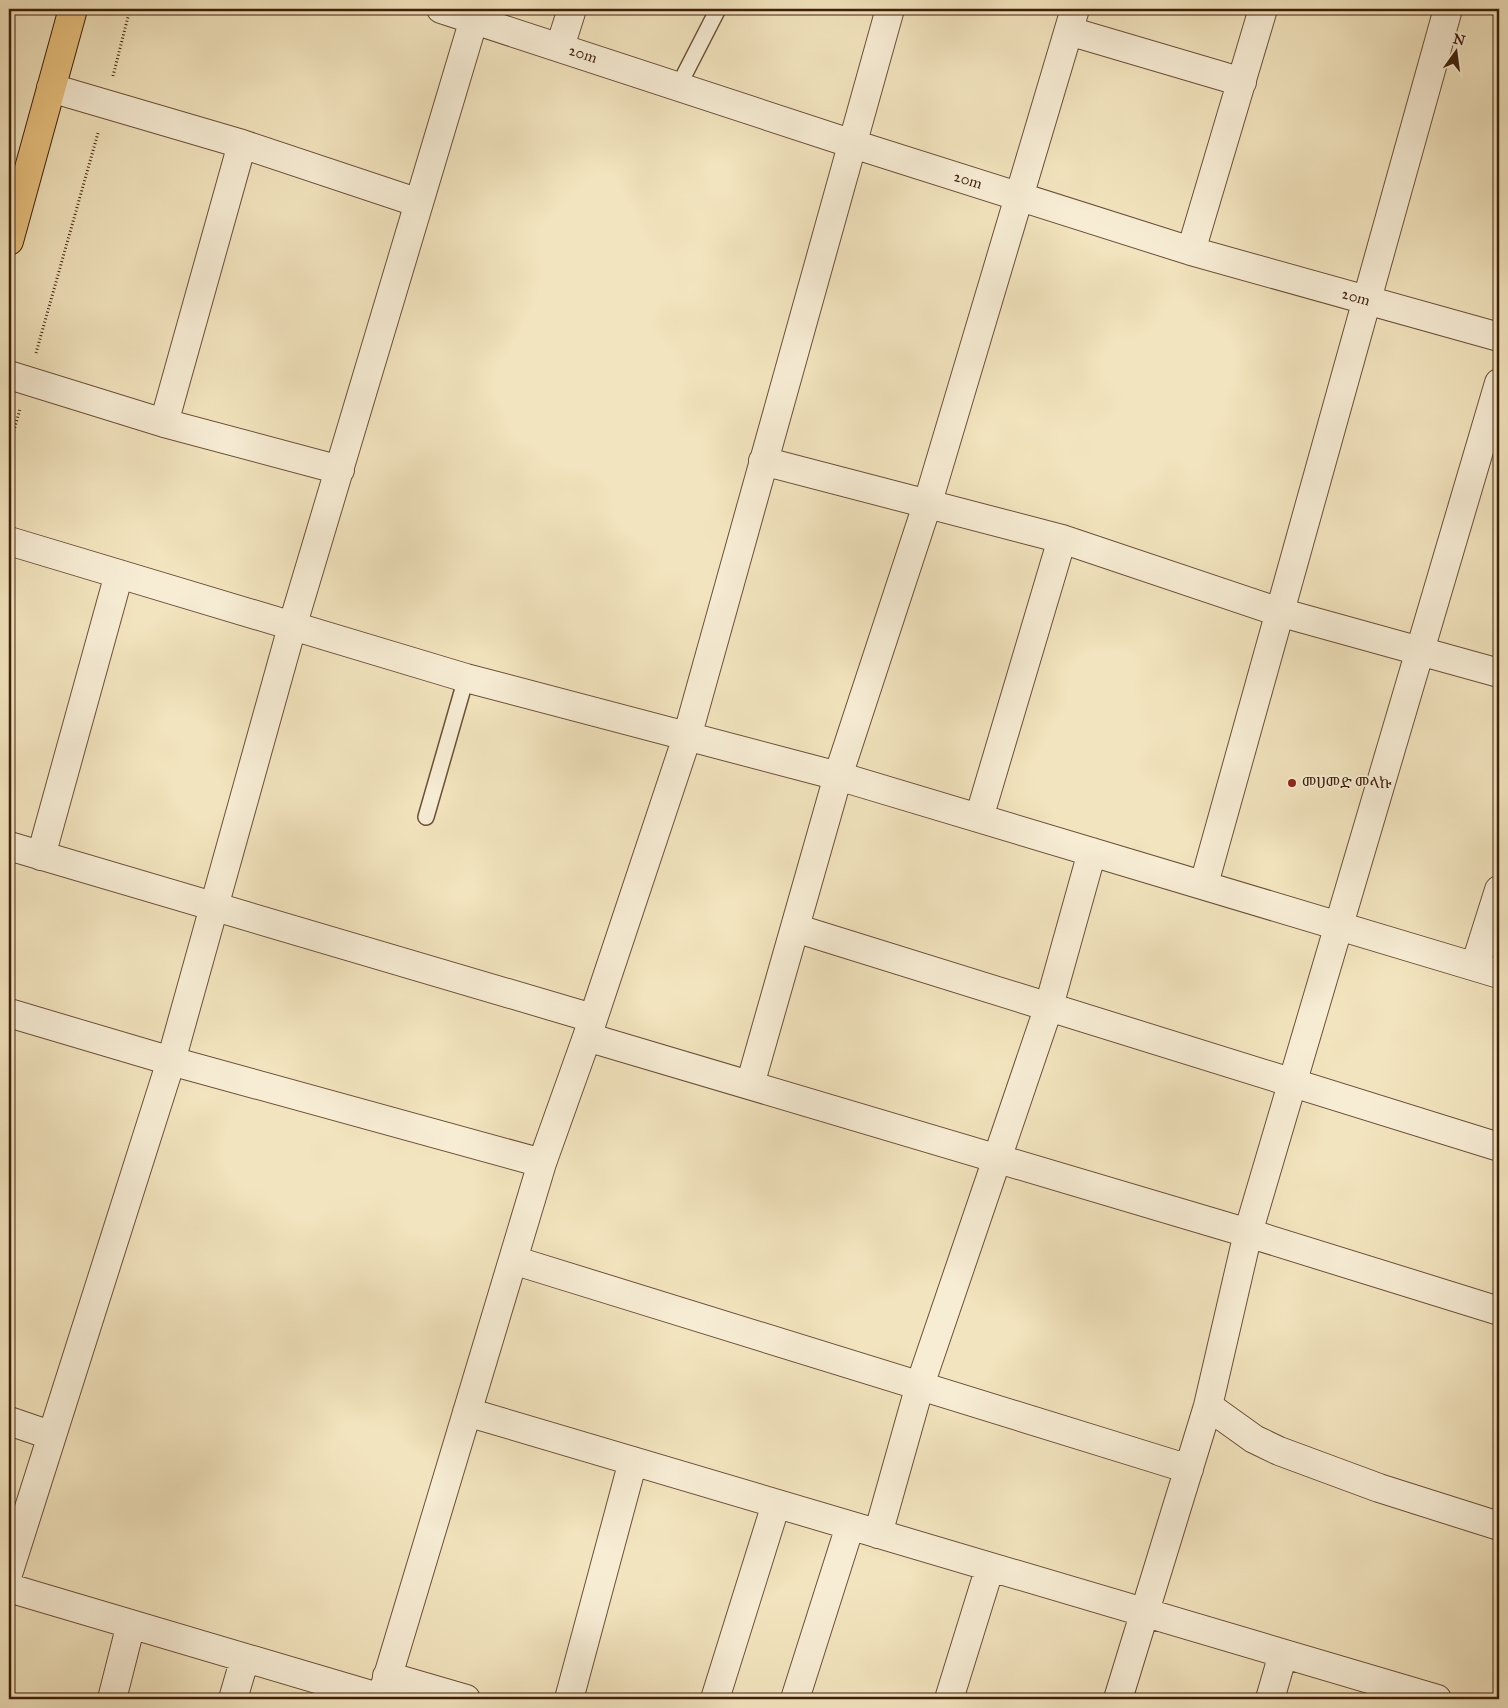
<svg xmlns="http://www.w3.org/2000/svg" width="1508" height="1708" viewBox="0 0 1508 1708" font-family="'IM FELL Great Primer','Noto Serif Ethiopic',serif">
	<rect width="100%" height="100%" fill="#f2e4be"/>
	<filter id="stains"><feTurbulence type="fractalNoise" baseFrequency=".004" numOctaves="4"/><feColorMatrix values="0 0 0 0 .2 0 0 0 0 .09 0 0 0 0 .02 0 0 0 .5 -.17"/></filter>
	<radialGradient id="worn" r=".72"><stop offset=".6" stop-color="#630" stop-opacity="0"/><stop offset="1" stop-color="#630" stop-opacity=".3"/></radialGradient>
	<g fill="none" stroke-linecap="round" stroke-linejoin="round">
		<defs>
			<path id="lane" d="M679 85 718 9
				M426 817 466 678"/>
			<path id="street" d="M441 9 853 144 1191 251 1499 337
				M1069 31 1242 82
				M560 47 572 9
				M51 88 242 144 419 203
				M1191 251 1263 9
				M9 375 164 423 340 470
				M164 423 242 144
				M763 461 1062 539 1279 612 1499 673
				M9 541 466 678 838 776 1499 974
				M979 818 1062 539
				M9 846 592 1018
				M41 856 119 574
				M1204 884 1448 9
				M795 928 1499 1147
				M1475 966 1499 890
				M9 1013 171 1061 542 1163
				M587 1037 1248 1233 1499 1311
				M750 1085 838 776 928 502 1075 9
				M513 1260 1189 1469
				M1208 1406 1254 1439 1279 1451 1379 1488 1499 1526
				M467 1412 1437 1699
				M9 1421 50 1435
				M878 1534 920 1385 1049 1006 1092 852
				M9 1571 171 1061 292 627 477 9
				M9 1588 381 1698
				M387 1676 466 1699
				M112 1699 131 1624
				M233 1699 245 1658
				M381 1699 542 1163 587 1037 687 737 890 9
				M569 1699 633 1461
				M715 1699 776 1504
				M795 1699 850 1526
				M949 1699 990 1567
				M1118 1699 1208 1406 1248 1233 1499 383
				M1270 1699 1283 1654"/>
			<path id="primary" d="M9 241 73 9"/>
		</defs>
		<!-- lane casing -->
		<use href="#lane" stroke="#6b5037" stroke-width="18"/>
		<!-- street casing -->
		<use href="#street" stroke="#6b5037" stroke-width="30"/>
		<!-- primary casing -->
		<use href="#primary" stroke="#3e1f0a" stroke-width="30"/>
		<!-- path -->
		<path stroke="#3e1f0a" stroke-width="3" stroke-dasharray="1 2.5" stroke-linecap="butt" d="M113 76 130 9
			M36 353 98 133
			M9 448 20 409"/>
		<!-- lane -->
		<use href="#lane" stroke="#f7edd5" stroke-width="15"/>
		<!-- street -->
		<use href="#street" stroke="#f7edd5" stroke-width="28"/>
		<!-- primary -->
		<use href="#primary" stroke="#e9c27f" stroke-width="28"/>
	</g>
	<!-- markers -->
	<circle fill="#8f2418" stroke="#f7edd5" stroke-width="2" cx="1292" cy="783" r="5"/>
	<g text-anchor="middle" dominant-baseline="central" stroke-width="4" stroke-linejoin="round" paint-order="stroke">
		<!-- street labels -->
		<g font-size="15" fill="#3e1f0a" stroke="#f7edd5">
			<text transform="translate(583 54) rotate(18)">20m</text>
			<text transform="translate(968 180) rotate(17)">20m</text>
			<text transform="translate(1356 297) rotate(16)">20m</text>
		</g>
		<!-- poi labels -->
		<g font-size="15" fill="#3e1f0a" stroke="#f7edd5" text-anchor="start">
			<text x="1302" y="783">መሀመድ መላኩ</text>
		</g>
	</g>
	<!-- margin -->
	<rect width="1508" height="1708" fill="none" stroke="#f2e4be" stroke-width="30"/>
	<rect x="10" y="10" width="1488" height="1688" fill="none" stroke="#3e1f0a" stroke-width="2.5"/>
	<rect x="15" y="15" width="1478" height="1678" fill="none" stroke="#3e1f0a"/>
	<!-- north arrow -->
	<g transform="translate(1456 52) rotate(14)" stroke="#f7edd5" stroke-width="4" paint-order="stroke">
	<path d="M0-4L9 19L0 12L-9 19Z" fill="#3e1f0a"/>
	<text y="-8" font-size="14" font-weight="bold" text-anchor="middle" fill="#3e1f0a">N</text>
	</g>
	<rect width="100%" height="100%" filter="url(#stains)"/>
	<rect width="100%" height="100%" fill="url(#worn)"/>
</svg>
